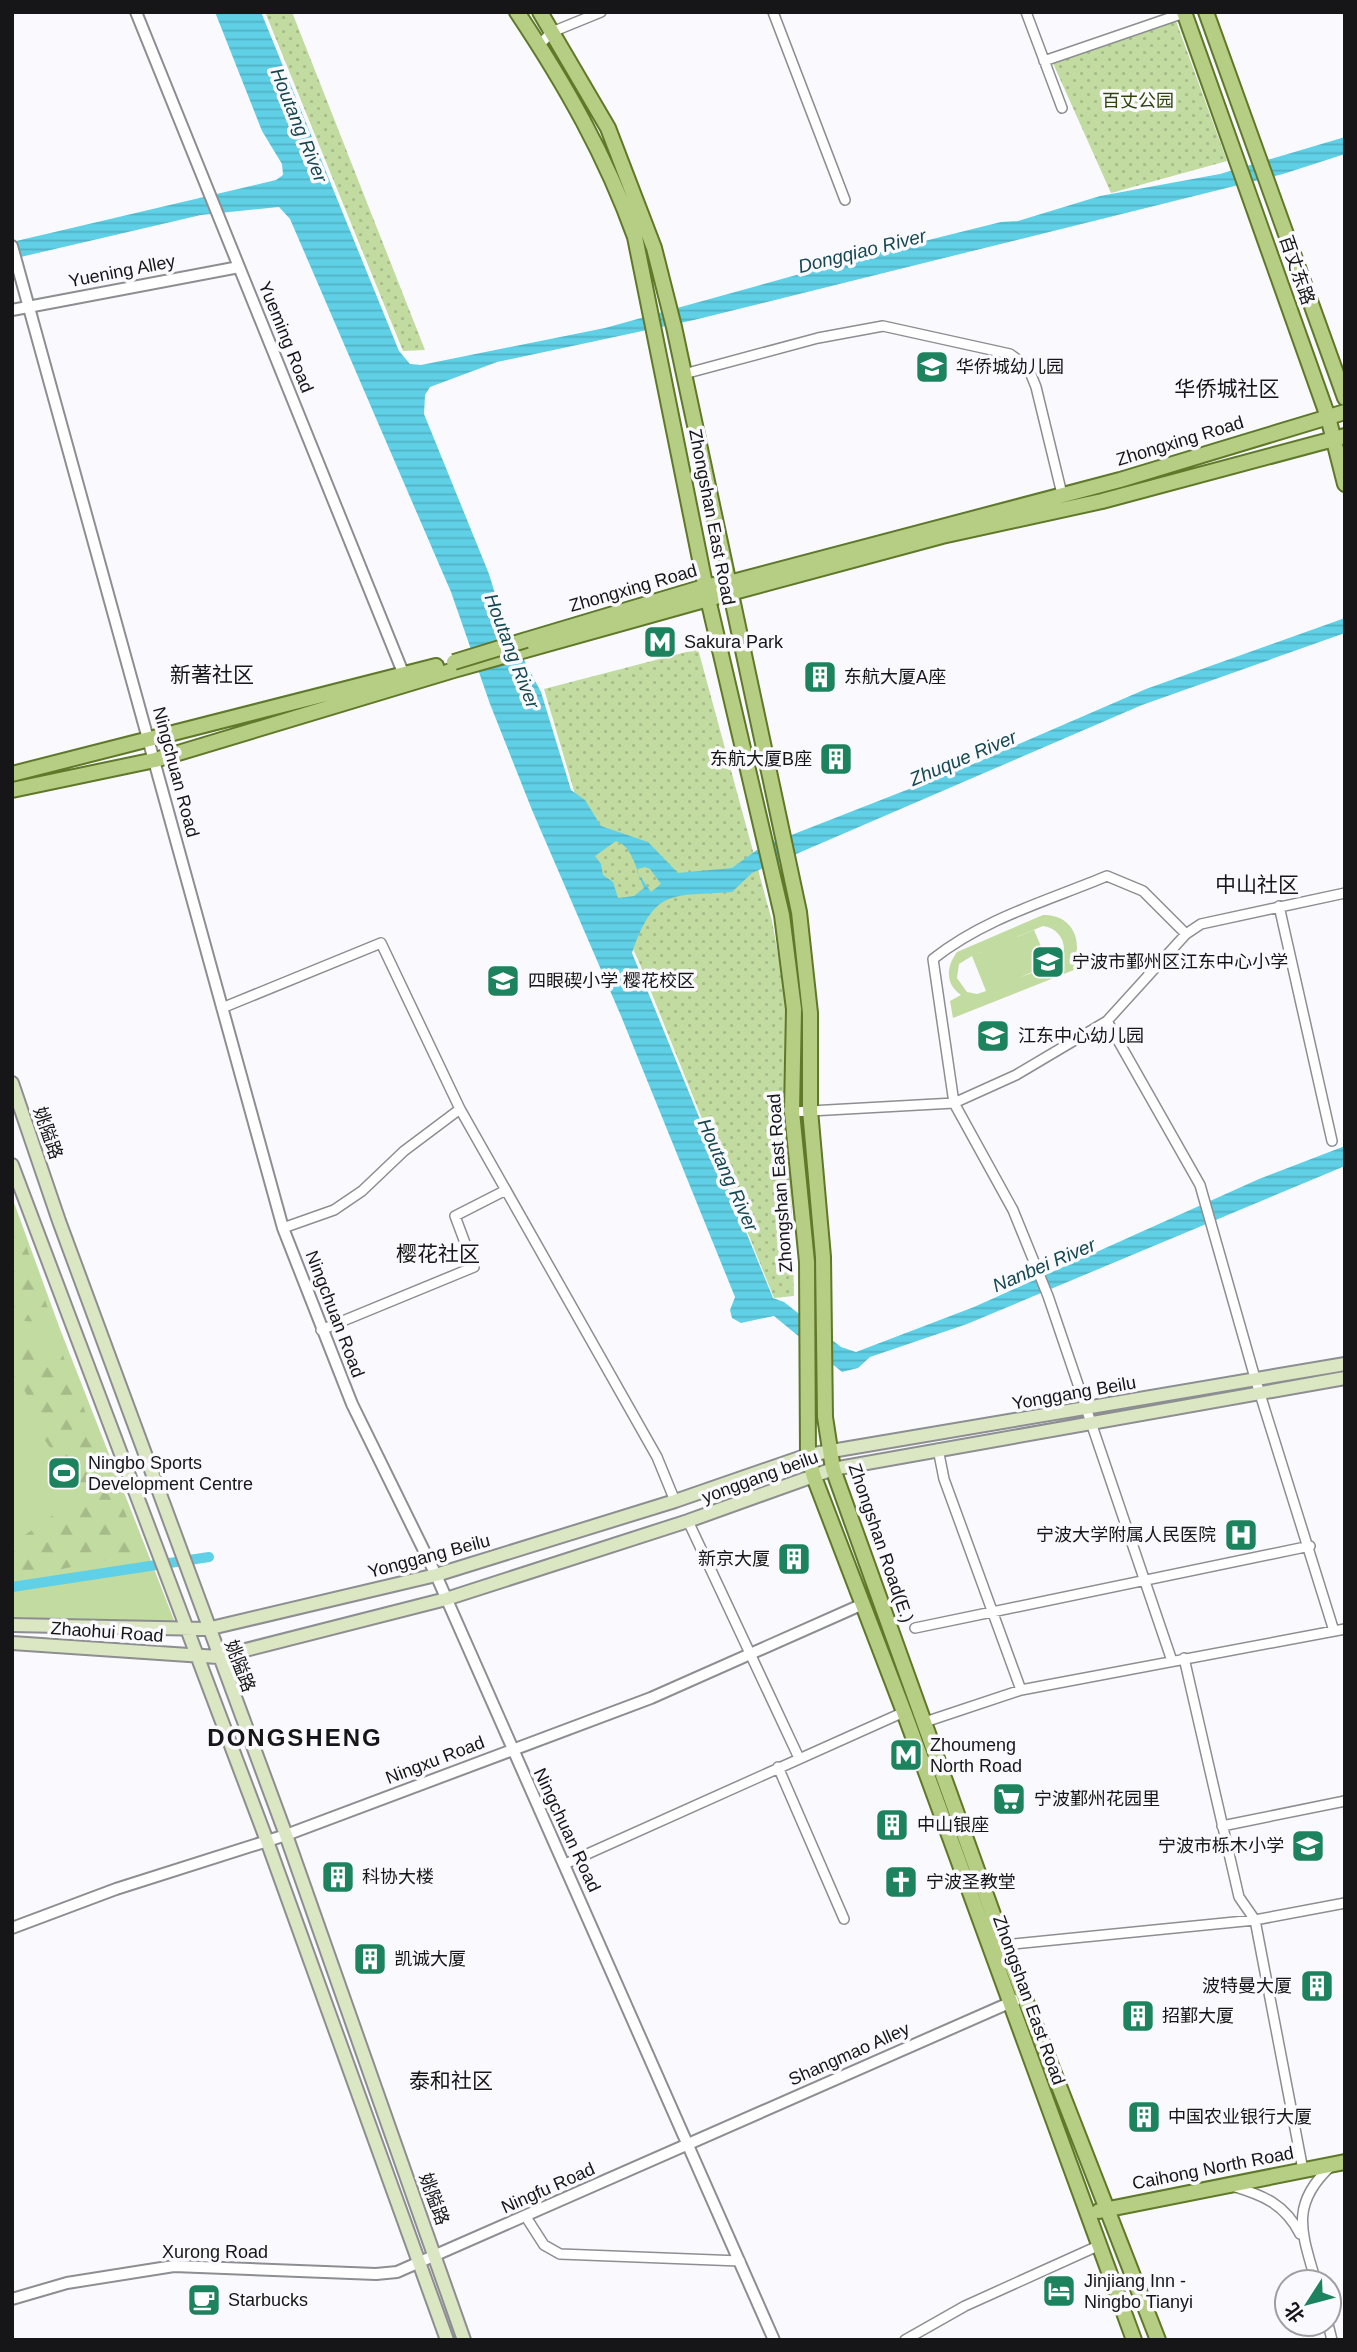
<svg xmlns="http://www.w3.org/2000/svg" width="1357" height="2352" viewBox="0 0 1357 2352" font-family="Arial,'Noto Sans SC',sans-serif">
	<defs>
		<pattern id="forest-firs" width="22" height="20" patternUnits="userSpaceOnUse" patternTransform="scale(1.75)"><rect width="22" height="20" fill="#c2dba0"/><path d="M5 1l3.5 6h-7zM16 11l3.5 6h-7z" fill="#a6bb89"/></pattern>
		<pattern id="park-dots" width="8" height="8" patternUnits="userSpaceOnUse" patternTransform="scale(1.75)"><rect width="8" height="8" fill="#c2dba0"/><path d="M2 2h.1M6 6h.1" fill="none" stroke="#a6bb89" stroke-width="1.8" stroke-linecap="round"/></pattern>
		<pattern id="water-rules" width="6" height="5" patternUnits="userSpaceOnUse" patternTransform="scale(1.75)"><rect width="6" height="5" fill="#5fd0e6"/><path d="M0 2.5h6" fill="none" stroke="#52b2c5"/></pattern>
	</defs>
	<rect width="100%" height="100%" fill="#fafafe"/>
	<!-- green -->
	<path fill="#c2dba0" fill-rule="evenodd" d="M1043 915C1067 914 1081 933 1076 956L1094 950 1097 953 1094 962 953 1018 950 1001 961 995C945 984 946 967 957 952ZM1043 926C1056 928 1064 937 1064 950L1056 964 1018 978 1049 965 1034 930 978 953ZM972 956 986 991 977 994 967 992 957 978 959 964Z
		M12 1197 60 1329 176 1625 12 1617Z"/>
	<!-- forest -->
	<path fill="url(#forest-firs)" d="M12 1205 53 1323 12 1320Z
		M12 1344 62 1353 141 1553 12 1579V1544L75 1500 67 1472 42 1436 36 1411 23 1388 12 1382Z"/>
	<!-- park -->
	<path fill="url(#park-dots)" d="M265 12H292L425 350 403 351Z
		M1176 21 1227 161 1111 193 1052 61Z
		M698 649 772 921 786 999 794 1296 774 1298 639 962 599 876 544 689Z"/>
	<!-- water -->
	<path fill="url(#water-rules)" fill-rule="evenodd" d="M215 12H261L399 351 410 364 421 365 605 328 872 254 1001 222 1018 221 1100 196 1220 174 1345 137V154L1283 174 694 320 497 362 430 387 425 395 424 414 489 574 503 620 541 692 571 790 585 800 601 826 648 842 678 873 732 868 761 847 973 764 1146 689 1345 618V633L1142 705 752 873 732 892C673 897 655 886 632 953L773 1298 784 1302 841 1347 856 1352 974 1307 1259 1179 1345 1146V1166L967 1324 870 1357 858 1368 842 1372 774 1316 741 1323 732 1318 730 1310 735 1297 621 1016 532 810 490 704 451 592 290 219 279 207 201 215 12 259V242L276 180 283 175 282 164 262 131ZM616 841C633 846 637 873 644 888L634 896 618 898 613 882 603 875 601 864 595 856ZM645 867 650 869 661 884 651 892 637 872 638 869Z"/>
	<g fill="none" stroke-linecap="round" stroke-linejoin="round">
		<!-- canal -->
		<path stroke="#5fd0e6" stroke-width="10" d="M12 1587 209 1557"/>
		<defs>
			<path id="minor" d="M773 12 845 200
				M1026 12 1062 108
				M539 45 552 32 601 12
				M1044 61 1184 13
				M684 374 818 338 883 326 1010 354 1028 367 1036 387 1062 494
				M1279 906 1332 1141
				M222 1008 381 943 460 1109
				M1107 1021 1200 1185 1255 1378 1334 1631
				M792 1112 954 1103 1016 1075 1107 1021 1186 934 1201 924 1345 893
				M283 1228 334 1210 362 1191 404 1151 460 1109 657 1457 675 1501
				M321 1330 474 1267 455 1216 506 1190
				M938 1449 944 1479 1021 1690
				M688 1521 799 1758
				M915 1628 1310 1546
				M1184 1658 1239 1897 1255 1920 1303 2170
				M1172 1661 1048 1296 1013 1210 954 1103 933 959C985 918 1047 901 1107 876L1143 891 1186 934
				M925 1722 1021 1690 1345 1629
				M778 1767 844 1919
				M1222 1826 1345 1801
				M565 1864 904 1712
				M1004 1945 1255 1920 1345 1903
				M1232 2186C1263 2195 1285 2204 1300 2234
				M526 2217 544 2245 560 2254 740 2261
				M1316 2282C1302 2233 1289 2205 1331 2166
				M1328 2324 1332 2340
				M905 2340 965 2306 1100 2245"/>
			<path id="tertiary" d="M136 12 404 675
				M12 246 283 1228 352 1404 436 1575 774 2340
				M12 310 239 267
				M12 1928 116 1889 286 1835 651 1698 863 1604
				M12 2299 67 2283 174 2266 376 2274 397 2272 1016 2000"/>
			<path id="secondary" d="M12 1083 59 1221 286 1835 464 2340
				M12 1165 267 1841 447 2340
				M12 1625 207 1629 436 1575 675 1501 808 1455 1345 1364
				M12 1643 218 1657 446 1599 688 1521 833 1469 1345 1378"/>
			<path id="primary" d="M517 12C565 84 606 156 635 237L708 599 782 915 794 1009 792 1112 807 1262 808 1455 814 1477 904 1712 1134 2340
				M540 12 608 128 654 248 674 327 799 912 810 1013V1110L823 1257 825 1417 833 1469 1004 1945 1158 2340
				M1184 12 1328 417 1345 484
				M1206 12 1345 398
				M526 640 707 586 729 583 1120 480 1345 412
				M12 774 436 666
				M12 790 155 760 454 670 708 599 942 536 1102 501 1345 436
				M1099 2211 1345 2162"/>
		</defs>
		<!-- minor casing -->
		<use href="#minor" stroke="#8d8e91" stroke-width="12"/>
		<!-- tertiary casing -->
		<use href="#tertiary" stroke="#8d8e91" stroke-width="14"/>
		<!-- secondary casing -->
		<use href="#secondary" stroke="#8d8e91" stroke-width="16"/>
		<!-- primary casing -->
		<use href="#primary" stroke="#5f7829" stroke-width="18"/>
		<!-- minor -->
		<use href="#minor" stroke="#fff" stroke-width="9"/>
		<!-- tertiary -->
		<use href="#tertiary" stroke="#fff" stroke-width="10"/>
		<!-- secondary -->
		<use href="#secondary" stroke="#dbe6c2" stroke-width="12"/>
		<!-- primary -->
		<use href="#primary" stroke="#b6cd84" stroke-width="14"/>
		<defs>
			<path id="primary-bridge" d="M454 662 526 640"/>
		</defs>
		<!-- primary-bridge casing -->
		<use href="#primary-bridge" stroke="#5f7829" stroke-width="18" stroke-linecap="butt"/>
		<!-- primary-bridge -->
		<use href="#primary-bridge" stroke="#b6cd84" stroke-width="14"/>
	</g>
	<!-- icons -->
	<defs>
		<symbol id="school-square" viewBox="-11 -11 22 22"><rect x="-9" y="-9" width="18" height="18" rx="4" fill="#1c835e" stroke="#fafafe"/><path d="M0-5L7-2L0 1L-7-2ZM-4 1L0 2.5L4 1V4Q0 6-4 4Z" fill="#fff"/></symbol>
		<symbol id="metro-square" viewBox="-11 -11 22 22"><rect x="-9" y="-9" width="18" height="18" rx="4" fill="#1c835e" stroke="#fafafe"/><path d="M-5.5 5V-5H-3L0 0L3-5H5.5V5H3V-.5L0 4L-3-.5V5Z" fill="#fff"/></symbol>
		<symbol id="building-square" viewBox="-11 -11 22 22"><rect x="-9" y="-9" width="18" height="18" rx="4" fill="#1c835e" stroke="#fafafe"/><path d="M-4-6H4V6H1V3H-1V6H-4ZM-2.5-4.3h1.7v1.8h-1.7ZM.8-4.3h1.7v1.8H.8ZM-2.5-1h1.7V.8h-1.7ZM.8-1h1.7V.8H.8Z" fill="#fff"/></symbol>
		<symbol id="stadium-square" viewBox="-11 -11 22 22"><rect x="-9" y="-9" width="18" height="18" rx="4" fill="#1c835e" stroke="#fafafe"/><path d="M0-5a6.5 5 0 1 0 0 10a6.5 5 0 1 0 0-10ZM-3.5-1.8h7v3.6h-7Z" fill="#fff"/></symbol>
		<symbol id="hospital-square" viewBox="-11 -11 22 22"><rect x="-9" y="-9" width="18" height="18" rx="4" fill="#1c835e" stroke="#fafafe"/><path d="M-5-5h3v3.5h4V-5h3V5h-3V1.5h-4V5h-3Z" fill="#fff"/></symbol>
		<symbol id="supermarket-square" viewBox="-11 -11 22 22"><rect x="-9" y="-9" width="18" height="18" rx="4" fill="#1c835e" stroke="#fafafe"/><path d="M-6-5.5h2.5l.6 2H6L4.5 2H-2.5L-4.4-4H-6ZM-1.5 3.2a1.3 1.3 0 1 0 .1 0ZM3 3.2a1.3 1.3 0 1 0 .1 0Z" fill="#fff"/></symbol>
		<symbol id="church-square" viewBox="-11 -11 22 22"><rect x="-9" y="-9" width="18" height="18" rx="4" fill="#1c835e" stroke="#fafafe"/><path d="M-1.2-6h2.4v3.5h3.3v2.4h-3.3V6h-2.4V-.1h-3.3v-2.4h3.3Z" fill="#fff"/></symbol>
		<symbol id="hotel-square" viewBox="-11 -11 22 22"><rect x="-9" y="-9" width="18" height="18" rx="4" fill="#1c835e" stroke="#fafafe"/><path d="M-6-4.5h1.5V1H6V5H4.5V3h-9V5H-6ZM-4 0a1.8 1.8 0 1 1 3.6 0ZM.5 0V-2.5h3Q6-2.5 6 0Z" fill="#fff"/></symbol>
		<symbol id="cafe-square" viewBox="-11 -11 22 22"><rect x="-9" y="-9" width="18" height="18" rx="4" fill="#1c835e" stroke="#fafafe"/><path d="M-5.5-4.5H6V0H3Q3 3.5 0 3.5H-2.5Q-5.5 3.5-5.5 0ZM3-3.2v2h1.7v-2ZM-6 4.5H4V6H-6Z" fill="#fff"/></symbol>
	</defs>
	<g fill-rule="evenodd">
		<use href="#school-square" x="913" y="348" width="38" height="38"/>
		<use href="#metro-square" x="641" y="623" width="38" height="38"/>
		<use href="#building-square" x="801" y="658" width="38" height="38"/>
		<use href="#building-square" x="817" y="740" width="38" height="38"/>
		<use href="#school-square" x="1029" y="943" width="38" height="38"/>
		<use href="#school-square" x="484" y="962" width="38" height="38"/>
		<use href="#school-square" x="974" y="1017" width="38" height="38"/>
		<use href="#stadium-square" x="45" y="1454" width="38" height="38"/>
		<use href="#hospital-square" x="1222" y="1516" width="38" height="38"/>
		<use href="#building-square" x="775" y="1540" width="38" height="38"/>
		<use href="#metro-square" x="887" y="1736" width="38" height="38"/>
		<use href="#supermarket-square" x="990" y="1780" width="38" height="38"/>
		<use href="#building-square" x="873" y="1806" width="38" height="38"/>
		<use href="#school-square" x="1289" y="1827" width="38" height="38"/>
		<use href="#building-square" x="319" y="1858" width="38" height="38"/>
		<use href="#church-square" x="882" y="1863" width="38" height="38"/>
		<use href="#building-square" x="351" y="1940" width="38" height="38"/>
		<use href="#building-square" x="1298" y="1967" width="38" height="38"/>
		<use href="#building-square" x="1119" y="1997" width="38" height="38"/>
		<use href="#building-square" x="1125" y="2098" width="38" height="38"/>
		<use href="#hotel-square" x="1040" y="2272" width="38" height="38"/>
		<use href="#cafe-square" x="185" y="2281" width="38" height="38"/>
	</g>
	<g text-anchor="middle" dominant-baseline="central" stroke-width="7" stroke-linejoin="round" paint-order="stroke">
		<!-- park labels -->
		<g font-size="18" fill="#31440c" stroke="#fafafe">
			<text x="1138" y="101">百丈公园</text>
		</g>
		<!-- street labels -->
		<g font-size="18" fill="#161618" stroke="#fafafe">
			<text transform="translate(1297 270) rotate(71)">百丈东路</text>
			<text transform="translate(122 271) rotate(-11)">Yuening Alley</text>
			<text transform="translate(286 337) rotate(68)">Yueming Road</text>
			<text transform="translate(1180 441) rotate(-17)">Zhongxing Road</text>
			<text transform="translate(712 517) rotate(79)">Zhongshan East Road</text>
			<text transform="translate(633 588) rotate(-16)">Zhongxing Road</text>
			<text transform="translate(176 772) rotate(75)">Ningchuan Road</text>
			<text transform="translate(48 1133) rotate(71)">姚隘路</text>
			<text transform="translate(780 1183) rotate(-94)">Zhongshan East Road</text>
			<text transform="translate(335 1314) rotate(69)">Ningchuan Road</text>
			<text transform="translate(1074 1393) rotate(-10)">Yonggang Beilu</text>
			<text transform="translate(760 1477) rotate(-20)">yonggang beilu</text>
			<text transform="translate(881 1543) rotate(71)">Zhongshan Road(E.)</text>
			<text transform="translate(429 1556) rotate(-15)">Yonggang Beilu</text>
			<text transform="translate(107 1632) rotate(4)">Zhaohui Road</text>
			<text transform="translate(240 1666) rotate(69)">姚隘路</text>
			<text transform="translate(435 1760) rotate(-21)">Ningxu Road</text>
			<text transform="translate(567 1830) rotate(65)">Ningchuan Road</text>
			<text transform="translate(1029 2000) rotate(70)">Zhongshan East Road</text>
			<text transform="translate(849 2054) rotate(-24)">Shangmao Alley</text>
			<text transform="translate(1213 2168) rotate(-11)">Caihong North Road</text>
			<text transform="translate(548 2188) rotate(-24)">Ningfu Road</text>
			<text transform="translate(434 2199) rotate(70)">姚隘路</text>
			<text x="215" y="2252">Xurong Road</text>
		</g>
		<!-- poi labels -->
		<g font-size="18" fill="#161618" stroke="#fafafe" text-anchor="start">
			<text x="956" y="367">华侨城幼儿园</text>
			<text x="684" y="642">Sakura Park</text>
			<text x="844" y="677">东航大厦A座</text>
			<text x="812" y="759" text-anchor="end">东航大厦B座</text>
			<text x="1072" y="962">宁波市鄞州区江东中心小学</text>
			<text x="528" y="981">四眼碶小学 樱花校区</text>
			<text x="1018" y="1036">江东中心幼儿园</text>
			<text x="88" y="1463">Ningbo Sports<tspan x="88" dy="21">Development Centre</tspan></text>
			<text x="1216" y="1535" text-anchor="end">宁波大学附属人民医院</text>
			<text x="770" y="1559" text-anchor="end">新京大厦</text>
			<text x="930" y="1745">Zhoumeng<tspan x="930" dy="21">North Road</tspan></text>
			<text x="1034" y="1799">宁波鄞州花园里</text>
			<text x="917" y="1825">中山银座</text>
			<text x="1284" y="1846" text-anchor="end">宁波市栎木小学</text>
			<text x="362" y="1877">科协大楼</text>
			<text x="926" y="1882">宁波圣教堂</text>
			<text x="394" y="1959">凯诚大厦</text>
			<text x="1292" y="1986" text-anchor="end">波特曼大厦</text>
			<text x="1162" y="2016">招鄞大厦</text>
			<text x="1168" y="2117">中国农业银行大厦</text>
			<text x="1084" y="2281">Jinjiang Inn -<tspan x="1084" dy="21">Ningbo Tianyi</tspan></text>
			<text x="228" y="2300">Starbucks</text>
		</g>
		<!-- water labels -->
		<g font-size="19" font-style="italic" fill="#154851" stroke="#fafafe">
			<text transform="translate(299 125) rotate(68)">Houtang River</text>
			<text transform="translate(862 251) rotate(-14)">Dongqiao River</text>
			<text transform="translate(512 651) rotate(69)">Houtang River</text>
			<text transform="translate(963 758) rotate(-23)">Zhuque River</text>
			<text transform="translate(728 1175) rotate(66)">Houtang River</text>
			<text transform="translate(1044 1265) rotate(-23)">Nanbei River</text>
		</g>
		<!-- quarter labels -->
		<g font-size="21" fill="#161618" stroke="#fafafe">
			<text x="1227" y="388">华侨城社区</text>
			<text x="212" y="674">新著社区</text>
			<text x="1257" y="884">中山社区</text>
			<text x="438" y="1253">樱花社区</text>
			<text x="451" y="2080">泰和社区</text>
		</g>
		<!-- district labels -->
		<g font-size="24" font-weight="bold" letter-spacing="2" fill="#161618" stroke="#fafafe">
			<text x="295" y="1737">DONGSHENG</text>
		</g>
	</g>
	<!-- border -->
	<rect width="1357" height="2352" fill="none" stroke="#161618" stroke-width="28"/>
	<!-- north arrow -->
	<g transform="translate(1308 2303) rotate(234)"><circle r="33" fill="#fafafe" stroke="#9f9fa2" stroke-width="2"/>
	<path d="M0-5L12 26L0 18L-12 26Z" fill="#1c835e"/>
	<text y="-10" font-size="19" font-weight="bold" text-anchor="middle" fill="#161618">北</text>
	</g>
</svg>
